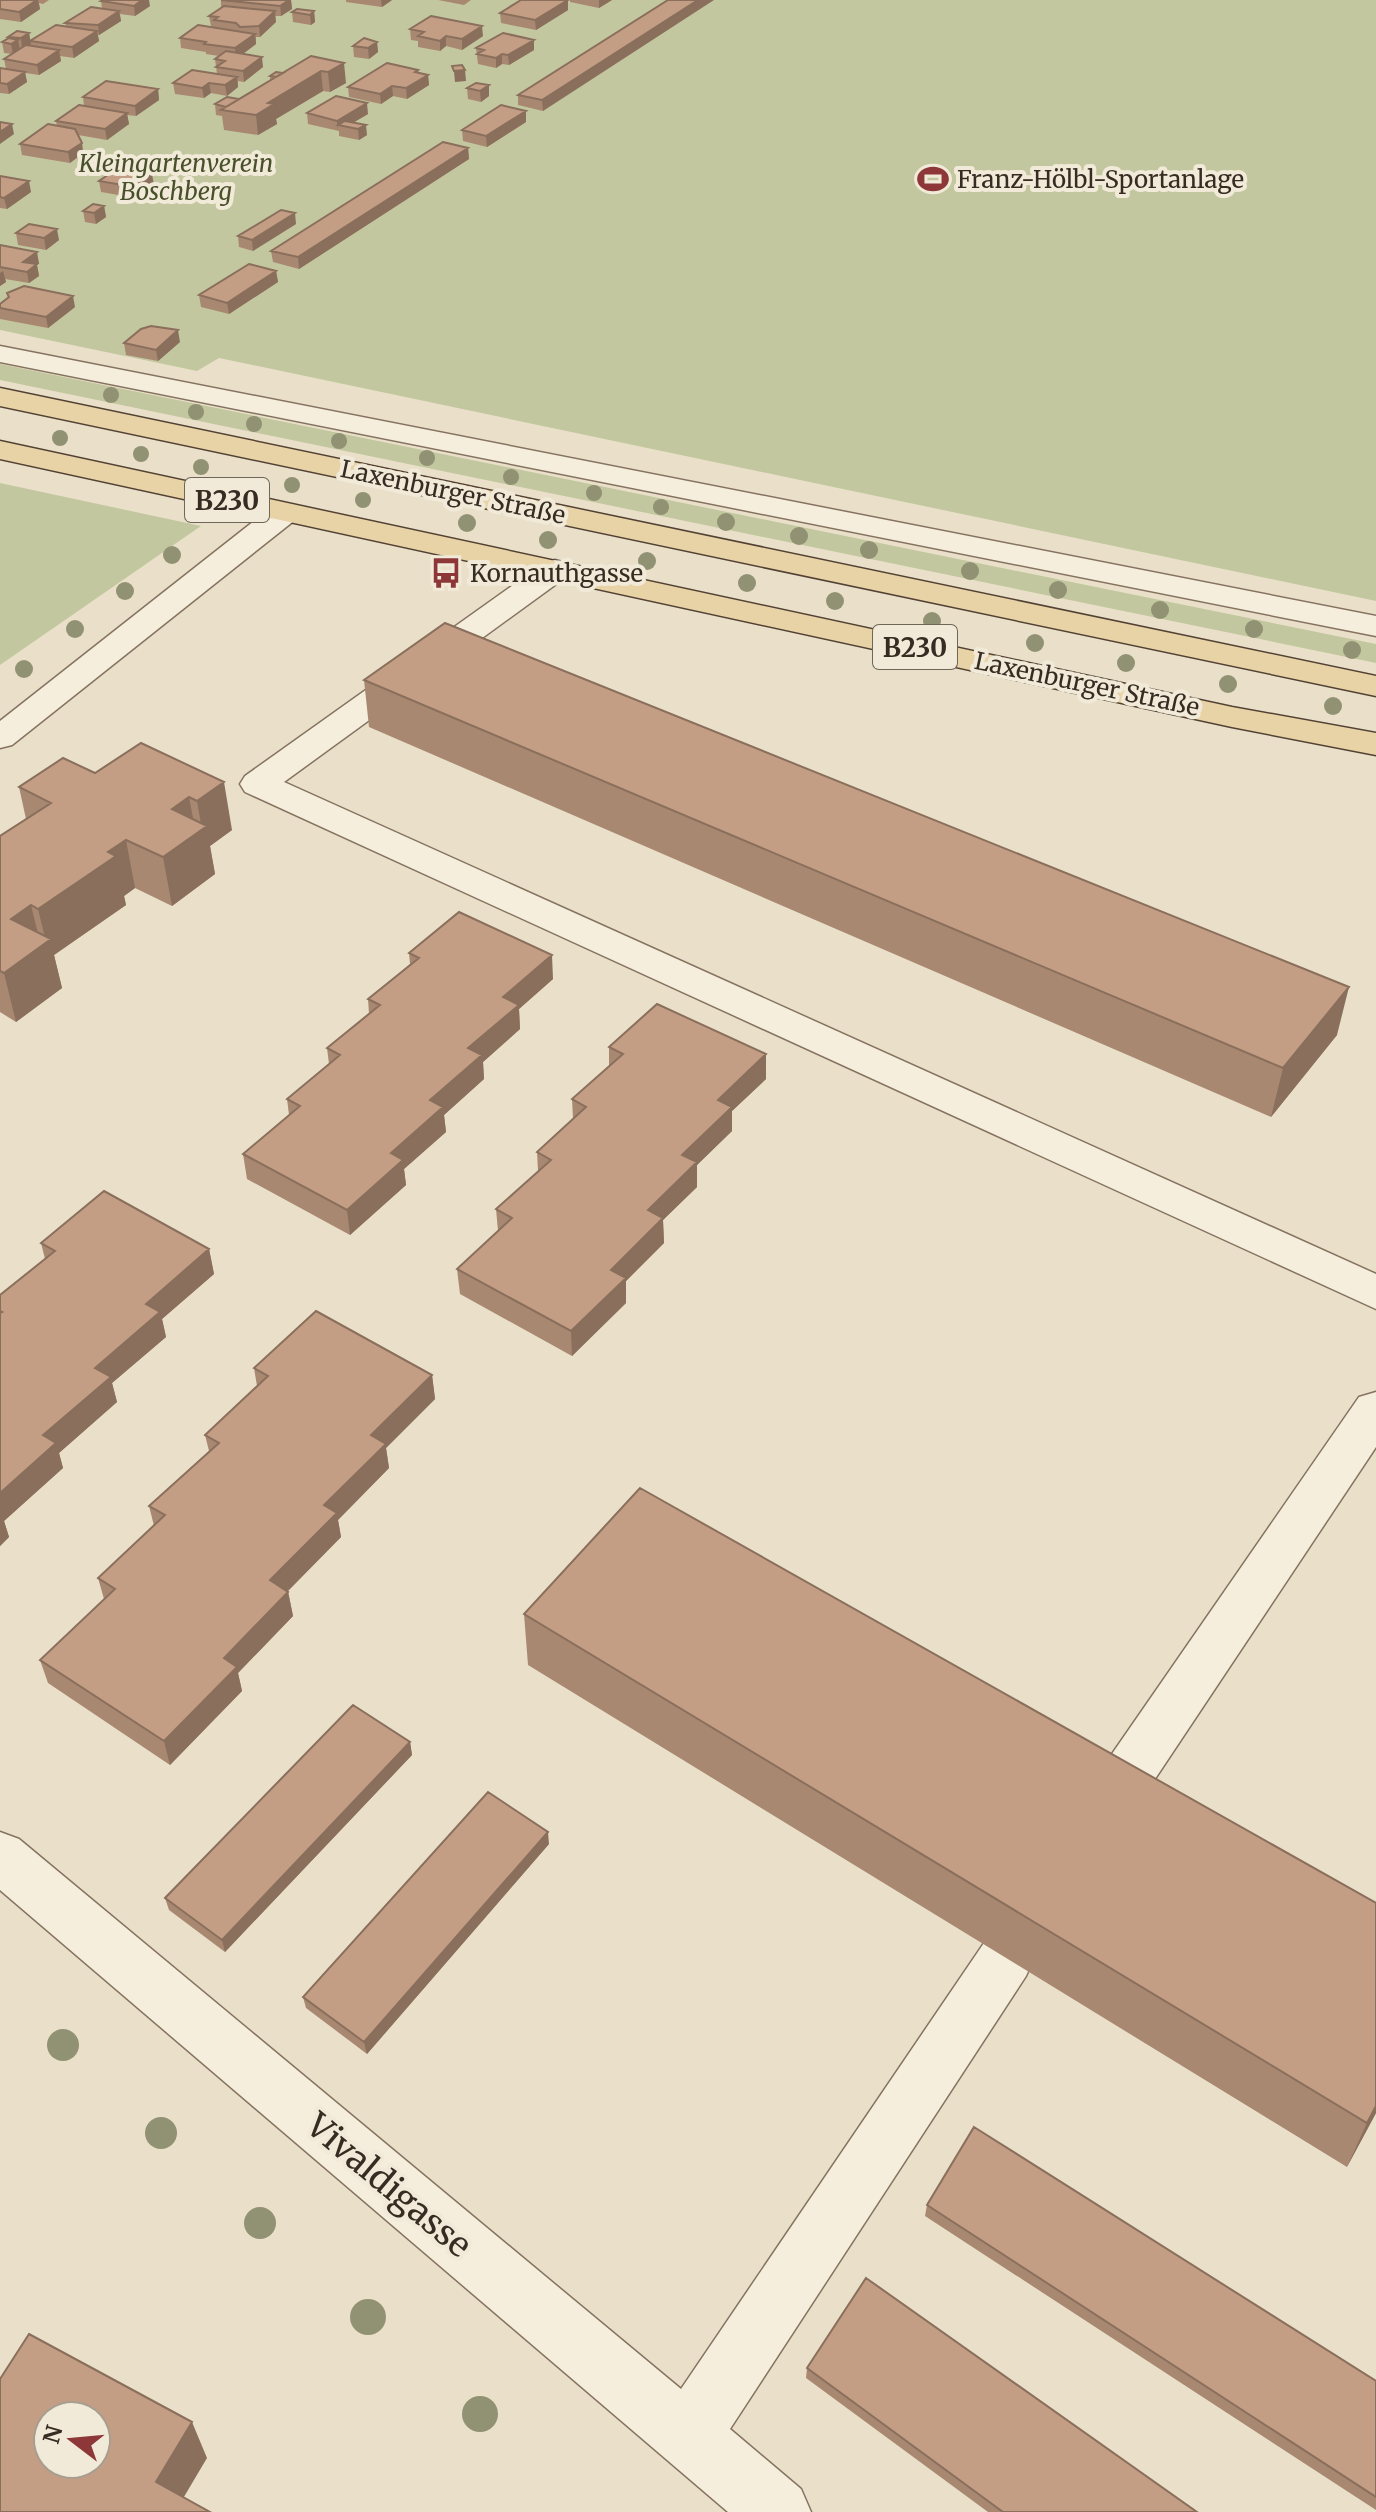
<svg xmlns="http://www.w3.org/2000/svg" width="1376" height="2512" viewBox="0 0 1376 2512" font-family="Merriweather,serif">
	<rect width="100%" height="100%" fill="#eae0ca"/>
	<!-- green -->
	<path fill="#c3c79f" d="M0 0H1376V601L219 358 197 371 0 330Z
		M0 364 1376 644V663L0 380Z
		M0 483 201 526 0 665Z"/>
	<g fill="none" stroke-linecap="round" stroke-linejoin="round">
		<defs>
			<path id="minor" d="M0 346 1376 616V636L0 362Z
				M284 504 295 506 300 513 295 520 12 745 0 748V721L273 506Z
				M555 560 566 563 571 570 566 577 284 782 1376 1274V1309L245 792 240 784 245 776 544 563Z
				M1376 1392V1447L1125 1824 1106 1830 1087 1824 1079 1807 1087 1790 1359 1397Z
				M0 1832 19 1839 681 2389 986 1940 1006 1932 1026 1940 1034 1958 1026 1976 730 2429 801 2489 811 2512H728L0 1890Z"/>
			<path id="major" d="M0 388 1376 676V696L0 406Z
				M0 441 1232 707 1376 733V755L1232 727 0 459Z"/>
		</defs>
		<!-- minor casing -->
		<use href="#minor" stroke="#857360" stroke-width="3"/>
		<!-- major casing -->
		<use href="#major" stroke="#534234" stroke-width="3"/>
		<!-- minor -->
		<use href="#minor" fill="#f5eedc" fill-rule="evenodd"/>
		<!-- major -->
		<use href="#major" fill="#e8d3a7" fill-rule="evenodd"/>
	</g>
	<!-- trees -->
	<g fill="#919173">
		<circle cx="111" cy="395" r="8"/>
		<circle cx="196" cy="412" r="8"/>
		<circle cx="254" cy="424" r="8"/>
		<circle cx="60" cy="438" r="8"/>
		<circle cx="339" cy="441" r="8"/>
		<circle cx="141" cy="454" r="8"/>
		<circle cx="427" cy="458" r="8"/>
		<circle cx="201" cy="467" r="8"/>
		<circle cx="511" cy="477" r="8"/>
		<circle cx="292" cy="485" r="8"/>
		<circle cx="594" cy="493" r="8"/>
		<circle cx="363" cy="500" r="8"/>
		<circle cx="661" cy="507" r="8"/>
		<circle cx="726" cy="522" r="9"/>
		<circle cx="467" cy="523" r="9"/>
		<circle cx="799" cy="536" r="9"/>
		<circle cx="548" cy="540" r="9"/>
		<circle cx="869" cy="550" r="9"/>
		<circle cx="172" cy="555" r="9"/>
		<circle cx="647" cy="561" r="9"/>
		<circle cx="970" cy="571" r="9"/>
		<circle cx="747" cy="583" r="9"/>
		<circle cx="1058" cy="590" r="9"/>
		<circle cx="125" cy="591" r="9"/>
		<circle cx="835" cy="601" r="9"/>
		<circle cx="1160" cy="610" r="9"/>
		<circle cx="932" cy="621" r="9"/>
		<circle cx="75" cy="629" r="9"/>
		<circle cx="1254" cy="629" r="9"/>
		<circle cx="1035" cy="643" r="9"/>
		<circle cx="1352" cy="650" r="9"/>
		<circle cx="1126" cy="663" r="9"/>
		<circle cx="24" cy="669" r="9"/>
		<circle cx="1228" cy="684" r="9"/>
		<circle cx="1333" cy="706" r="9"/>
		<circle cx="63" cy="2045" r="16"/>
		<circle cx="161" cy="2133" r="16"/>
		<circle cx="260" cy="2223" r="16"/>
		<circle cx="368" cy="2317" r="18"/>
		<circle cx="480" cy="2414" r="18"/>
	</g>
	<!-- wall -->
	<path fill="#a98872" d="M0 0H49L43 4 39 3 40 9 21 22 0 19Z
		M221 0H291L292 9 281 16H275L276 22 260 37H256V44L243 54 263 67 244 82 238 81V87L227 96 211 93 204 98 175 94 173 83 217 74 215 59 219 56 206 54V52L181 48 180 38 215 28 211 26 209 16 221 8Z
		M346 0H392L382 7 346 2Z
		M438 0H471L464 5Z
		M568 0V10L536 30 501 23 500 13Z
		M570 0H612L599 8 570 2Z
		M668 0 543 111 518 105V95Z
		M101 1 150 6 135 16 120 14 121 21 99 35H98L99 41 74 58 60 56 61 61 39 75 25 73 27 82 9 94 0 93V68L6 69 4 59 12 54 4 53 2 42 8 38V37L29 33 30 40 66 26 65 23 102 8Z
		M314 11 315 22 311 25 293 22 292 12Z
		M410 29 483 36 462 50 446 46 440 51 418 47V41L411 40Z
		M377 42 378 52 369 59 354 57 353 46Z
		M476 48 534 50 509 65 502 64 496 68 478 64Z
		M311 56 346 83 330 92 323 91 276 119 277 124 258 135 224 130 222 116 216 115 215 104 239 99 270 80V76L283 73Z
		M418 70 419 73 428 75 429 85 407 99 393 96 381 104 349 97 348 87Z
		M489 85V96L481 102 468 99 467 88Z
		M158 89 159 100 136 116 127 115 129 124 107 140 78 135 82 143 83 153 70 163 22 155 20 144 57 126 56 121 84 106 83 97Z
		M307 113 368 114 354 122 367 135 359 140 339 136V131L308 124Z
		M526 122 487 147 463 141 462 130Z
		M468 148 469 159 299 269 273 262 271 251Z
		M0 176 31 192 7 209 0 208Z
		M99 181 154 185 136 198 101 192Z
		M104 206 106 217 96 224 85 222 83 211Z
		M296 224 253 251 239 247 238 236Z
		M16 233 59 240 46 250 18 245Z
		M0 245 39 263 37 265 39 276 29 283 5 279 6 282 0 286Z
		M276 271 278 282 229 314 201 307 199 295Z
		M7 293 75 307 48 328 0 319V304L8 298Z
		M180 342 158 361 126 355 124 343Z
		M364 680 1337 1035 1271 1117 369 727Z
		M141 743 232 830 210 846 215 874 172 906 135 888 124 896 126 905 54 955 62 988 16 1022 0 1012V836L26 819 19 787 95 773Z
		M409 953 553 979 519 1009 520 1029 483 1062 484 1079 444 1115 446 1132 404 1169 406 1185 350 1235 247 1179 243 1154 289 1115 287 1099 329 1064 327 1048 369 1014 368 999 410 964Z
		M609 1047 766 1054V1079L732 1111V1131L697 1165V1187L663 1220 664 1243 626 1281V1303L572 1356 460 1294 457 1269 498 1231 496 1209 538 1171 537 1152 573 1119 572 1099 609 1066Z
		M41 1243 209 1249 214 1274 162 1319 166 1337 112 1383 117 1402 59 1453 63 1468 4 1521 9 1537 0 1546V1295L45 1259Z
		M254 1368 432 1375 435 1399 386 1448 389 1468 338 1520 341 1537 288 1591 293 1616 238 1673 242 1691 170 1765 48 1683 40 1660 104 1599 98 1578 154 1526 149 1506 209 1451 205 1435 257 1386Z
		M524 1614 1376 1903V2113L1347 2167 528 1665Z
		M410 1742 412 1755 225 1952 169 1910 165 1898Z
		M549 1844 367 2054 306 2008 303 1997Z
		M927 2205 1376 2381V2510L925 2216Z
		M807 2368 1197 2512H988L806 2378Z"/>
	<!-- shaded-wall -->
	<path fill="#896f5c" d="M37 0H38L40 9 21 22 19 12Z
		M142 0H149L150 6 135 16 134 6Z
		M280 0H291L292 9 281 16Z
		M381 0H392L382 7Z
		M568 0V10L536 30 535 20Z
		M599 0H612L599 8Z
		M698 0H714L543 111 542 100Z
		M119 11 121 21 99 35 98 25Z
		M275 11 276 22 260 37 259 26Z
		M314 11 315 22 311 25 310 15Z
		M482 26 483 36 462 50V39Z
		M97 31 99 41 74 58 72 47Z
		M29 33 31 44 22 49 21 38Z
		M255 34 256 44 236 59 235 48Z
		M446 36V46L440 51V41Z
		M18 40 20 50 13 54 11 44Z
		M534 40V50L509 65 508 55Z
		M377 42 378 52 369 59 368 48Z
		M59 50 61 61 39 75 37 65Z
		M502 54V64L496 68V58Z
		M262 57 263 67 244 82 243 71Z
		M344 63 346 83 330 92 328 72Z
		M465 70 466 81 455 82 454 71Z
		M321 71 323 91 276 119 277 124 258 135 256 115 268 103Z
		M25 72 27 82 9 94 7 84Z
		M428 75 429 85 407 99 406 88Z
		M237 77 238 87 227 96 225 85Z
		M209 83 211 93 204 98 202 88Z
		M489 85V96L481 102 480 91Z
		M392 86 393 96 381 104 380 94Z
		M158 89 159 100 136 116 135 106Z
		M367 103 368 114 346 127 338 125V131L337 121Z
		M526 111V122L487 147 486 136Z
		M127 113 129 124 107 140 105 129Z
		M12 124 14 134 0 144V132Z
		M366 125 367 135 359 140 358 129Z
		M82 143 83 153 70 163 68 152Z
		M468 148 469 159 299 269 298 257Z
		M152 174 154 185 136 198 134 187Z
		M29 181 31 192 7 209 4 198Z
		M104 206 106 217 96 224 94 213Z
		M295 213 296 224 253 251 252 240Z
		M57 229 59 240 46 250 44 238Z
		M37 252 39 263 37 265 39 276 29 283 27 272 23 262Z
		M3 271 6 282 0 286V273Z
		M276 271 278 282 229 314 227 303Z
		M73 296 75 307 48 328 46 317Z
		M178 330 180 342 158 361 156 350Z
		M224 782 232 830 210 846 215 874 172 906 163 857 172 809 189 797 196 834 202 830 197 801Z
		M126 840 135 888 124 896 126 905 54 955 62 988 16 1022 4 973 11 919 31 905 41 946 46 942 38 909 108 852Z
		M552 955 553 979 519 1009 520 1029 483 1062 484 1079 444 1115 446 1132 404 1169 406 1185 350 1235 347 1210 430 1100 468 1048 503 997Z
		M1349 987 1337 1035 1271 1117 1283 1068Z
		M766 1054V1079L732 1111V1131L697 1165V1187L663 1220 664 1243 626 1281V1303L572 1356 571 1331 682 1155 718 1100Z
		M209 1249 214 1274 162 1319 166 1337 112 1383 117 1402 59 1453 63 1468 4 1521 9 1537 0 1546V1493L146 1304Z
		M432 1375 435 1399 386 1448 389 1468 338 1520 341 1537 275 1604 270 1580 324 1505 371 1435Z
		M288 1592 293 1616 238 1673 242 1691 170 1765 164 1741 224 1658Z
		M410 1742 412 1755 225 1952 222 1940Z
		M548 1832 549 1844 367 2054 364 2042Z
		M1376 2106V2113L1347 2167 1367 2123Z
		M192 2422 207 2458 175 2512 156 2482Z"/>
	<!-- building -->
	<path fill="#c49e84" stroke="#896f5c" stroke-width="2" fill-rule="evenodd" d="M0 0H37L19 12 0 9Z
		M103 0H142L134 6 101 1Z
		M221 0H289L280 6Z
		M521 0H568L535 20 500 13Z
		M668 0H698L542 100 518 95Z
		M224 6 275 11 259 26 240 27 236 23 214 20 218 17 209 16Z
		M91 7 119 11 98 25 65 23Z
		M297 9 314 11 310 15 292 12Z
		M431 16 482 26 462 39 446 36 440 41 418 36 424 32 410 29Z
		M56 25 97 31 72 47 30 41Z
		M198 25 255 34 235 48 204 44 206 42 180 38Z
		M17 31 29 33 21 38 8 37Z
		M503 33 534 40 508 55 502 54 496 58 477 54 484 50 476 48Z
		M9 38 18 40 11 44 2 42Z
		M364 38 377 42 368 48 353 46Z
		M26 45 59 50 37 65 4 59Z
		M226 51 262 57 243 71 216 67 225 61 215 59Z
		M311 56 344 63 328 72 321 71 268 103 274 104 256 115 221 110Z
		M387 63 418 70 415 72 428 75 406 88 392 86 380 94 348 87Z
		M462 65 465 70 454 71 452 66Z
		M0 68 25 72 7 84 0 83Z
		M192 70 237 77 225 85 209 83 202 88 173 83Z
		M276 72 283 73 276 77 270 76Z
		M106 81 158 89 135 106 83 97Z
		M476 83 489 85 480 91 467 88Z
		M336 96 367 103 337 121 307 113Z
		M227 97 239 99 226 107 215 104Z
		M79 105 127 113 105 129 56 121Z
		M501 105 526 111 486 136 462 130Z
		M345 121 366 125 358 129 338 125Z
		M0 122 12 124 0 132Z
		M48 124 75 129 82 143 68 152 20 144Z
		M443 142 468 148 298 257 271 251Z
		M118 168 152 174 134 187 99 181Z
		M0 176 29 181 4 198 0 197Z
		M93 204 104 206 94 213 83 211Z
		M281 210 295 213 252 240 238 236Z
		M29 224 57 229 44 238 16 233Z
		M0 245 37 252 23 262 37 264 27 272 0 267Z
		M249 264 276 271 227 303 199 295Z
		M24 286 73 296 46 317 0 308V304L9 297 7 293Z
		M151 326 178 330 156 350 124 343 141 329Z
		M445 623 1349 987 1283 1068 364 680Z
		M141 743 224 782 197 801 189 797 172 809 207 826 163 857 126 840 108 852 116 856 38 909 31 905 11 919 51 939 4 973 0 971V836L51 803 19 787 63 758 95 773Z
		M459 912 552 955 503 997 519 1005 468 1048 482 1055 430 1100 443 1107 391 1153 403 1160 347 1210 243 1154 300 1106 287 1099 340 1055 327 1048 380 1005 368 999 419 958 409 953Z
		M657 1004 766 1054 718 1100 732 1107 682 1155 697 1162 648 1210 663 1218 611 1270 626 1278 571 1331 457 1269 512 1218 496 1209 551 1160 537 1152 586 1107 572 1099 623 1054 609 1047Z
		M104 1191 209 1249 146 1304 160 1312 95 1368 111 1377 43 1435 56 1443 0 1493V1313L2 1312 0 1311V1295L55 1251 41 1243Z
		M316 1311 432 1375 371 1435 386 1444 324 1505 337 1513 270 1580 288 1592 224 1658 237 1667 164 1741 40 1660 115 1589 98 1578 165 1515 149 1506 219 1443 205 1435 268 1376 254 1368Z
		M640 1488 1376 1903V2106L1367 2123 524 1614Z
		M353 1705 410 1742 222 1940 165 1898Z
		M488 1792 548 1832 364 2042 303 1997Z
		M974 2127 1376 2381V2497L927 2205Z
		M866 2278 1197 2512H1003L807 2368Z
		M29 2334 192 2422 156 2482 210 2512H0V2379ZM48 2416H96V2464H48Z"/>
	<!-- icons -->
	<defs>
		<symbol id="stadium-bare" viewBox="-9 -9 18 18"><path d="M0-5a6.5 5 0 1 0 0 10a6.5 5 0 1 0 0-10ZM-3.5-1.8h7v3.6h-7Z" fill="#8d3739" stroke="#f2ead9" stroke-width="2.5" paint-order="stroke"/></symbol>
		<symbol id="bus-bare" viewBox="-9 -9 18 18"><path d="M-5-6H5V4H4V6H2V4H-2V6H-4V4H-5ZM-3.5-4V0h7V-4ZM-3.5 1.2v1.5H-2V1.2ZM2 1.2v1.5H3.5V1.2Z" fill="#8d3739" stroke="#f2ead9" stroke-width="2.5" paint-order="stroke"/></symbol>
	</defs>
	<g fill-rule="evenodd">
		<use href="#stadium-bare" x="911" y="157" width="44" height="44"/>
		<use href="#bus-bare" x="424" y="551" width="44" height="44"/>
	</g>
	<g text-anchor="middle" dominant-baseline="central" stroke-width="8" stroke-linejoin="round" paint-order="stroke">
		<!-- far-park labels -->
		<g font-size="24" font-style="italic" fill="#48512b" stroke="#f2ead9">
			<text x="176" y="163">Kleingartenverein<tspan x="176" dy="28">Boschberg</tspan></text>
		</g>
		<!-- far-poi labels -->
		<g font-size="24" fill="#372c22" stroke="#f2ead9" text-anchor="start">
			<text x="957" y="179">Franz-Hölbl-Sportanlage</text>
			<text x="470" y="573">Kornauthgasse</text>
		</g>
		<!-- far-street labels -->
		<g font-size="24" fill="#372c22" stroke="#f2ead9">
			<text transform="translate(453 492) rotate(12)">Laxenburger Straße</text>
			<text transform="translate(1087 684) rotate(12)">Laxenburger Straße</text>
		</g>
		<!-- shield labels -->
		<g fill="#f2ead9" stroke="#6f6559" stroke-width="2">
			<rect x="185" y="478" width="84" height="44" rx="6"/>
			<rect x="873" y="625" width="84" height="44" rx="6"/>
		</g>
		<g font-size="26" font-weight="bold" fill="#372c22">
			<text x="227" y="500">B230</text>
			<text x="915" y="647">B230</text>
		</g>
		<!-- near-street labels -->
		<g font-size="34" fill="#372c22" stroke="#f2ead9">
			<text transform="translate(389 2185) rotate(40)">Vivaldigasse</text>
		</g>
	</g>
	<!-- north arrow -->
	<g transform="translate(72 2440) rotate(286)"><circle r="38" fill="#f2ead9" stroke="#a79e90" stroke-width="2"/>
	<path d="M0-6L14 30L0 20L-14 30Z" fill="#8d3739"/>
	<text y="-12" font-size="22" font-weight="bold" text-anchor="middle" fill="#372c22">N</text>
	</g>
</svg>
